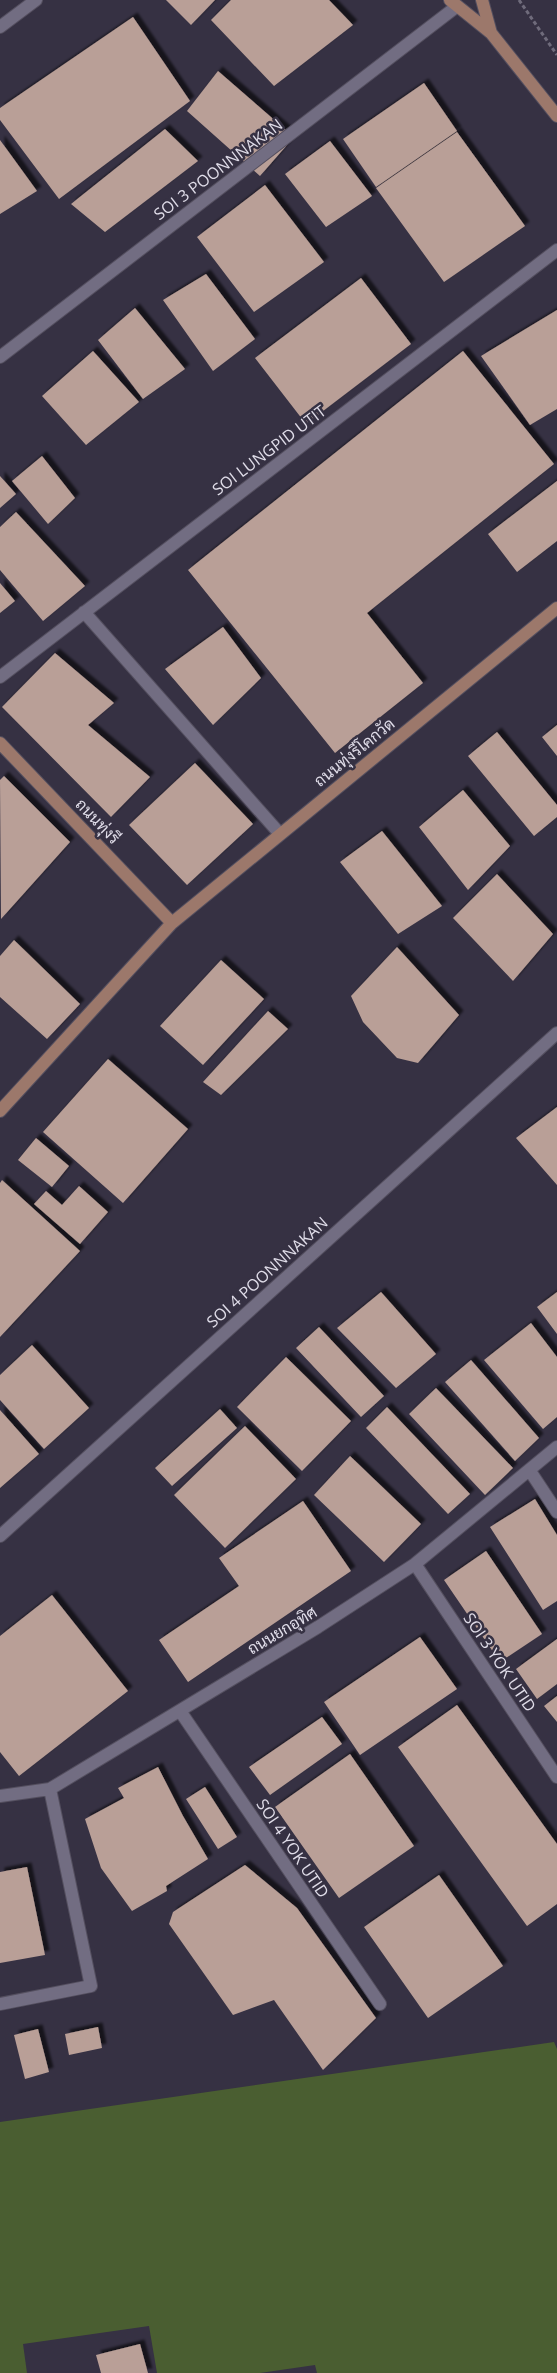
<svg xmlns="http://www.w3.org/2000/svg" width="557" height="2373" viewBox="0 0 557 2373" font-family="'Open Sans',Sarabun,sans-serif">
	<defs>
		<filter id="shadow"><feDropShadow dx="4.5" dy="-4.5" stdDeviation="1" flood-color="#0009"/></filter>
	</defs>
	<rect width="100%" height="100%" fill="#363143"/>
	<!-- green -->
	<path fill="#4a5e31" d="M554 2042 557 2049V2373H317L315 2365 260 2373H157L149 2326 23 2344 27 2373H0V2122Z"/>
	<!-- building -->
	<path fill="#b99f97" filter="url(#shadow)" d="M166 0H215L191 25Z
		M231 0H329L353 25 274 86 211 20Z
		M133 17 190 101 59 199 0 120V108Z
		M218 71 294 137 260 176 187 111Z
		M424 83 457 131 376 187 343 139Z
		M165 129 198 161 105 232 71 204Z
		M457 132 525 226 444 282 376 188Z
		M0 140 37 191 0 214Z
		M330 141 372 196 326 227 285 174Z
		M265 185 324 262 254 312 197 237Z
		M206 274 255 339 213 371 163 300Z
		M361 278 411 344 306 424 255 358Z
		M135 308 185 369 143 399 98 340Z
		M557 310V409L530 425 481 356Z
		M93 351 139 402 86 445 42 396Z
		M463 351 554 464 367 613 423 683 335 753 188 570Z
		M42 456 75 498 48 524 12 481Z
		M0 476 16 494 0 508Z
		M557 481V541L517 572 488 534Z
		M16 512 85 586 43 621 0 570V527Z
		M0 583 15 601 0 613Z
		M223 627 261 678 213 725 165 669Z
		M55 653 114 703 88 725 150 777 111 817 2 707Z
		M557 725V756L542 737Z
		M497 732 557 805V817L534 836 468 756Z
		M195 763 253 824 187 885 129 825Z
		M4 776 70 842 1 919 0 780Z
		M463 790 510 846 468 890 419 827Z
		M382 831 442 906 398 934 340 862Z
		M497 874 553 934 513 981 453 918Z
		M14 940 80 1004 47 1039 0 997V956Z
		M397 947 459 1015 418 1063 397 1058 363 1022 351 996Z
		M221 960 264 999 203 1065 160 1026Z
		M268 1011 288 1029 221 1095 203 1082Z
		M108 1059 188 1129 123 1203 43 1132Z
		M557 1107V1185L516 1138Z
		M36 1138 69 1166 52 1187 18 1160Z
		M2 1180 80 1251 0 1337V1183Z
		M79 1186 108 1212 80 1244 34 1204 46 1191 62 1205Z
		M381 1292 436 1354 396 1388 337 1328Z
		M557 1292V1334L537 1307Z
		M531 1323 557 1357V1417L543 1429 484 1360Z
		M319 1327 384 1396 361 1417 296 1348Z
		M32 1345 89 1408 44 1449 0 1400V1375Z
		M286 1357 351 1421 302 1471 237 1407Z
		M471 1360 539 1438 515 1461 445 1382Z
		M436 1388 513 1468 485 1495 409 1414Z
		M387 1407 470 1494 448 1514 366 1428Z
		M220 1409 237 1428 172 1486 155 1468Z
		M0 1410 39 1454 0 1488Z
		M245 1426 296 1479 225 1548 174 1495Z
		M350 1456 421 1524 384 1562 314 1495Z
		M535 1499 557 1535V1601L543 1610 490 1527Z
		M303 1501 351 1571 188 1682 159 1640 239 1586 219 1558Z
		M486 1551 542 1634 500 1662 444 1580Z
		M52 1595 128 1691 19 1776 0 1752V1636Z
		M420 1637 457 1689 360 1755 324 1702Z
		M557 1639V1684L537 1699 516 1669Z
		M557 1696V1722L544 1706Z
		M457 1705 557 1844V1904L527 1926 398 1747Z
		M322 1717 342 1744 270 1795 249 1767Z
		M350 1754 414 1846 339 1898 275 1807Z
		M158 1767 183 1816 208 1859 166 1886 167 1891 132 1911 101 1868 85 1819 124 1798 118 1788Z
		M205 1787 237 1837 218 1849 186 1799Z
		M245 1865 297 1908 376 2018 323 2070 274 2000 233 2015 169 1924 173 1912Z
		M27 1867 45 1955 0 1963V1872Z
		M439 1875 503 1966 428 2018 364 1927Z
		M98 2027 102 2048 69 2055 65 2034Z
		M38 2029 49 2072 25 2079 14 2035Z
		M140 2344 148 2373H101L96 2355Z"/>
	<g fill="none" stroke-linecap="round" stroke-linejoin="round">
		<defs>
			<path id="street" d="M0 27 36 0
				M0 357 456 7
				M84 612 280 834
				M0 677 557 250
				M530 1471 557 1512
				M0 1536 557 1033
				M415 1564 557 1777
				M180 1711 380 2004
				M0 1796 50 1789 318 1627 415 1564 557 1447
				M0 2004 91 1986 50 1789"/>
			<path id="secondary" d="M450 0 491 33 557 116
				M482 0 491 33
				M0 743 172 923
				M0 1111 172 923 557 608"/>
		</defs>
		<!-- street casing -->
		<use href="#street" stroke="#544f5f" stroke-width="14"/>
		<!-- secondary casing -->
		<use href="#secondary" stroke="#544f5f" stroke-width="14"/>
		<!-- path -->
		<path stroke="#6f6b7b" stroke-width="3" stroke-dasharray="4 2.5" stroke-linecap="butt" d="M519 0 557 55"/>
		<!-- street -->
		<use href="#street" stroke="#726d82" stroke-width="12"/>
		<!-- secondary -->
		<use href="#secondary" stroke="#9c786b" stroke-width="12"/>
	</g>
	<g text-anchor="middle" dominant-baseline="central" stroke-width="5" stroke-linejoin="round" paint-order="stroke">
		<!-- street labels -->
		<g font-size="16" fill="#e0dde9" stroke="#363143">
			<text transform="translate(218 169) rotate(-37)">SOI 3 POONNNAKAN</text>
			<text transform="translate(269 450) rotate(-37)">SOI LUNGPID UTIT</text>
			<text transform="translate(354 752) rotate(-39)">ถนนทุ่งรีโคกวัด</text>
			<text transform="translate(98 821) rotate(46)">ถนนทุ่งรี</text>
			<text transform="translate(267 1272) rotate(-42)">SOI 4 POONNNAKAN</text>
			<text transform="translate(282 1630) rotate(-31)">ถนนยกอุทิศ</text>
			<text transform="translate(500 1662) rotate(56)">SOI 3 YOK UTID</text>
			<text transform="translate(293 1848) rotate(56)">SOI 4 YOK UTID</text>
		</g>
	</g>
</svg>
